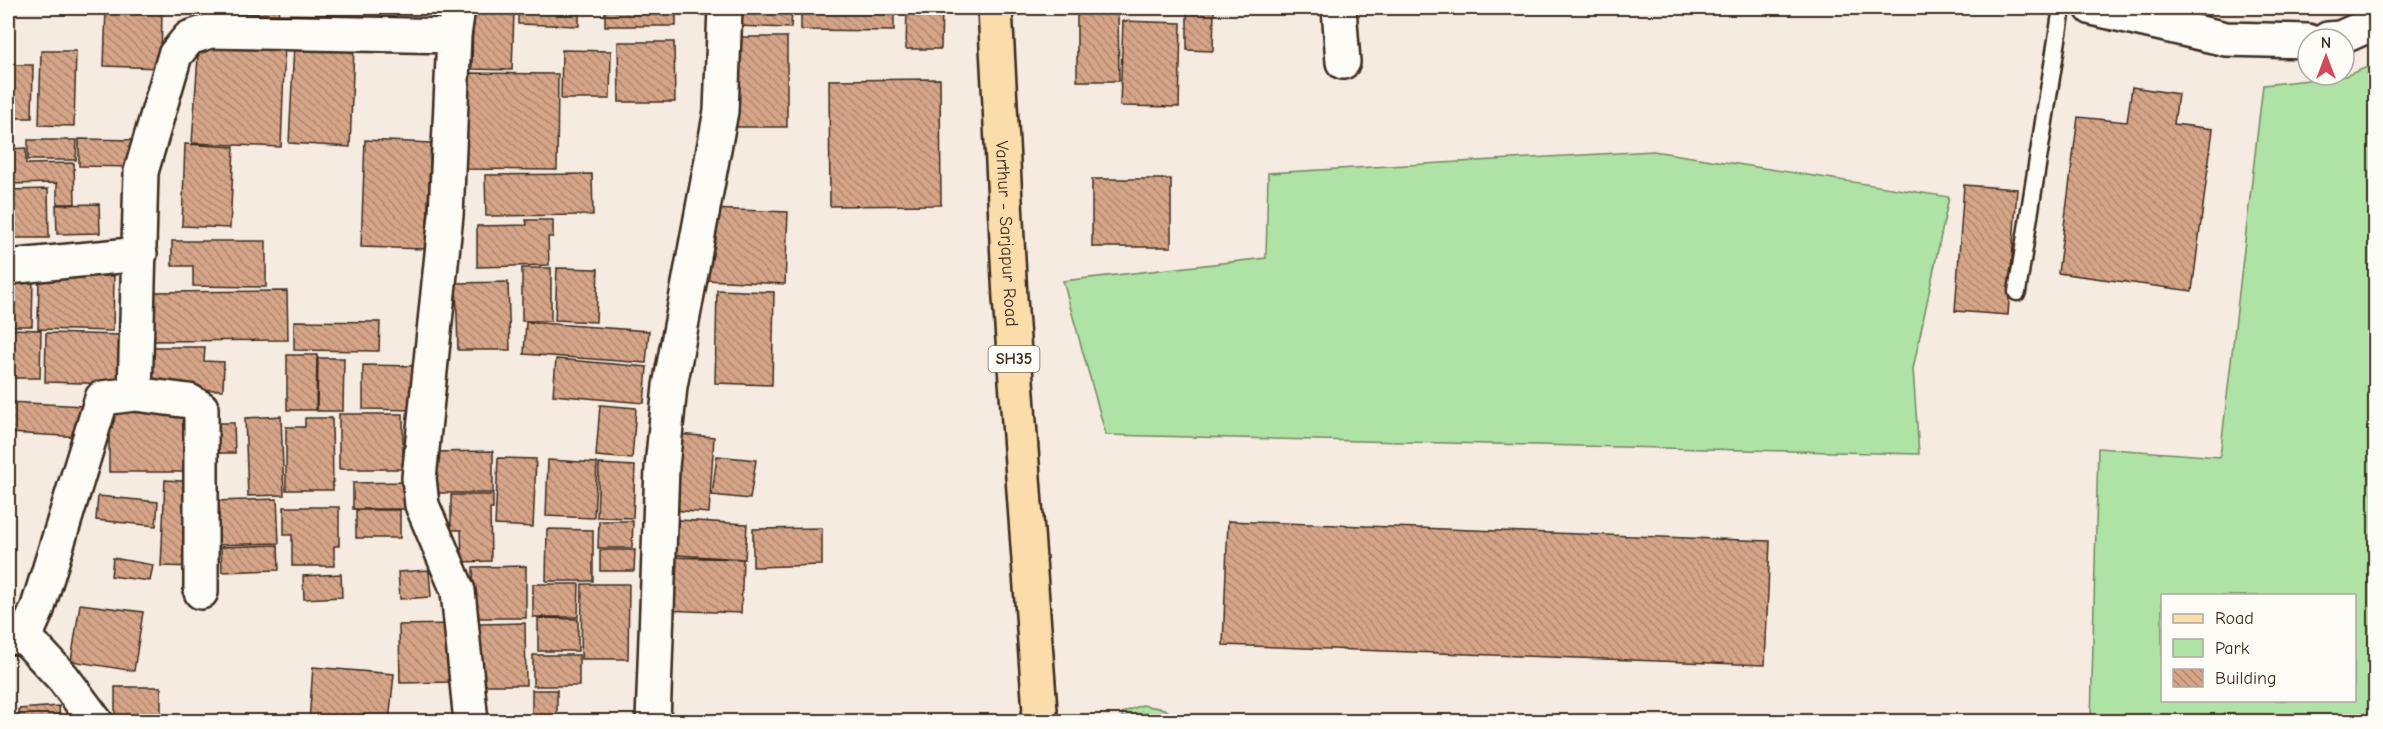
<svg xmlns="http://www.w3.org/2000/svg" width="2383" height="729" viewBox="0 0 2383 729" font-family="'Comic Neue',sans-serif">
	<defs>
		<pattern id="park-tufts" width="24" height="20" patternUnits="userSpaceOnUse" patternTransform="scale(1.5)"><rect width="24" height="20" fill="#aee3a5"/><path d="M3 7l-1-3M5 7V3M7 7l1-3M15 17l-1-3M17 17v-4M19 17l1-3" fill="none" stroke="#97c38e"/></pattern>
		<pattern id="building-back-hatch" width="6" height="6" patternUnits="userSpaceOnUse" patternTransform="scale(1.5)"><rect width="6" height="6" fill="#d6a588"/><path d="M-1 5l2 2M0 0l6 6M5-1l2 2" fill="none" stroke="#af876f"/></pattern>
	</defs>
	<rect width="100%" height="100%" fill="#f5ebe1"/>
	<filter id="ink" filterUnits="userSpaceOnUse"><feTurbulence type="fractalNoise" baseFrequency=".0167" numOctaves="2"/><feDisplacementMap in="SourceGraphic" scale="12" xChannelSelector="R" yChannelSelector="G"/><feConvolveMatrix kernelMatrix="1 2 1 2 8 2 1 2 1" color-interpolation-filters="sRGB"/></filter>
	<g filter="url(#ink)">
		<!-- green -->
		<path fill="#aee3a5" stroke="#748662" stroke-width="1.5" fill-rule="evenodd" d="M2375 64V721H2091L2098 448 2220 457 2263 85 2345 76ZM2162 596H2354V700H2162Z
			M1653 151 1949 197 1913 369 1919 454 1106 435 1063 281 1266 258 1268 173Z"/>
		<!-- park -->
		<path fill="url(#park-tufts)" stroke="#748662" stroke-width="1.5" d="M1142 705 1164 709 1184 721H1225H1123L1122 713Z"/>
		<!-- building -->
		<path fill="url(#building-back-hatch)" stroke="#3b2a1e" stroke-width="1.5" d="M106 8 162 9 161 68 104 66Z
			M236 8H279L278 21 235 18Z
			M518 8H579V26L518 24Z
			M605 8H676V26H605Z
			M737 8H792L791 28 736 26Z
			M801 8H894V31L801 30Z
			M907 8H942L941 49H906Z
			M1077 8H1118L1119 81H1077Z
			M1187 8H1214L1213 51 1187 50Z
			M473 11 514 12 512 70 472 69Z
			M1123 21 1181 23 1179 107 1120 106Z
			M728 37H787V127H728Z
			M199 42H285L281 147 192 143Z
			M618 42H674L675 102H619Z
			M294 45 354 47 350 147 289 143Z
			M562 50 611 51 610 99H561Z
			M41 51H76L74 126 39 125Z
			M8 65H33L32 118H8Z
			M466 73 558 74 557 170 465 169Z
			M940 79 941 205 830 206 829 80Z
			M2132 87 2178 94 2174 124 2213 129 2192 291 2058 273 2078 117 2127 122Z
			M79 139 137 140 136 167 79 166Z
			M28 140H77L76 160H28Z
			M365 140 431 143 426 249 361 247Z
			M185 144 234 147 230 228 182 226Z
			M26 148V164L74 163 75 204H57V183L8 184V149Z
			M592 174 593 215 486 216 485 175Z
			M1092 179H1171V247H1092Z
			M1964 185 2017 189 2008 315 1955 311Z
			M48 189 49 238H8V190Z
			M99 204 100 233 57 234 56 205Z
			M709 209 788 212 785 284 706 280Z
			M526 220H553V237H548L549 265 477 267V226L527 225Z
			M172 241H266V287L193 286V266H172Z
			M522 268H551V321H522Z
			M557 268 598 269 596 322 555 320Z
			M39 275 114 276 113 331 38 329Z
			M8 279 33 280 32 326H8Z
			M508 282 510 350H458L456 283Z
			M717 290 774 292 772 385 715 383Z
			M287 291 288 340 151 341 150 292Z
			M294 321 380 322 379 351 294 350Z
			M526 322 649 331 646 363 524 354Z
			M8 329 41 330 40 378H8Z
			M46 333 119 335 118 384 45 382Z
			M150 347H205L204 361 224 362 223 390 149 389Z
			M287 355H317L316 410H287Z
			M318 358H344L343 411H317Z
			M556 359 647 367 644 403 553 395Z
			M363 365 418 366 417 410 363 409Z
			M8 402 84 406 83 437 8 433Z
			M600 405 636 408 632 459 596 456Z
			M109 410H189V472H109Z
			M339 414H403V469H339Z
			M281 416 284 495 248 496 245 418Z
			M305 418H332L333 490H286V427H305Z
			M213 423H234L235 453H214Z
			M677 434 714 437 709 513 672 510Z
			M493 451V493H431V452Z
			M717 456 756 460 750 499 712 495Z
			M498 458 536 459 533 527 495 525Z
			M548 460 597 463 594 518 546 516Z
			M599 464 635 466 633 518 597 517Z
			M165 480 197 482V567L161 566Z
			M407 482V509H353V483Z
			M451 495H493V509H490L491 561 462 562 461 530H451Z
			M98 496 158 502 156 526 96 520Z
			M277 499 279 543 216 545 215 501Z
			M284 507H339V546H334V566H292V535H284Z
			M356 510H400V538H356Z
			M679 520 747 524 745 559 676 555Z
			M599 521H633L632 548H598Z
			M1228 521 1770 541 1765 665 1223 645Z
			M822 528V565L753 567V529Z
			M547 529 593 530V581H546Z
			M278 545 279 570 222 572 221 547Z
			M600 550H635L634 571H600Z
			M665 557 743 559 741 613 663 610Z
			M113 558 153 565 150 581 111 576Z
			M526 566V618H474L473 567Z
			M429 570 431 597 400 599 398 572Z
			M341 574 342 597 304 599 303 576Z
			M533 584H579L578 617H533Z
			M582 584H629L628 659H581Z
			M80 604 143 612 134 671 71 661Z
			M538 618 578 619V651H538Z
			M525 623 526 685H479L478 624Z
			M454 624V682L400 683 399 625Z
			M533 655H579V686H533Z
			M313 667 394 674 389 722H309Z
			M115 687H161V722H115Z
			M532 690H557V722H532Z
			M59 706 60 722H20L19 709Z"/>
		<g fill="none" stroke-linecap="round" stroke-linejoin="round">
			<defs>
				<path id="service" d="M2017 292 2062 8"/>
				<path id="minor" d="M458 8 454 36 446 215 419 478 422 505 458 591 471 722
					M1339 8 1343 62
					M8 267 140 254
					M135 394 189 401 201 408V592
					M8 637H25L37 610 102 398 135 394 141 172 175 55 189 38 210 31 454 36
					M25 637 64 679 96 722
					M653 722 662 467 670 386 721 111 725 8"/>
				<path id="tertiary" d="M2092 8 2226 39 2308 41
					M2328 39 2340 38 2376 22"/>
				<g id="primary">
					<path id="s1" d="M995 8 1010 298 1040 711 1037 722"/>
				</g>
			</defs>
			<!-- service casing -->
			<use href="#service" stroke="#3b2a1e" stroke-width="21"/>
			<!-- minor casing -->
			<use href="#minor" stroke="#3b2a1e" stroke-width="38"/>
			<!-- tertiary casing -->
			<use href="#tertiary" stroke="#3b2a1e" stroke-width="38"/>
			<!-- primary casing -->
			<use href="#primary" stroke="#3b2a1e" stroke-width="38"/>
			<!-- service -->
			<use href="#service" stroke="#fdfcf7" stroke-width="16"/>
			<!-- minor -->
			<use href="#minor" stroke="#fdfcf7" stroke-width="33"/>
			<!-- tertiary -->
			<use href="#tertiary" stroke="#fdfcf7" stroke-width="33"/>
			<!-- primary -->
			<use href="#primary" stroke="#fbddab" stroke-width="33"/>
		</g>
	</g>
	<g text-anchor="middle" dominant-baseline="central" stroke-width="5" stroke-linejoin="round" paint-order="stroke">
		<!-- shield labels -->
		<rect fill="#fdfcf7" stroke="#75695f" stroke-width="1.5" x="988.5" y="346" width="51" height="26" rx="4.5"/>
		<g font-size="16" font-weight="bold" fill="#3b2a1e">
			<text x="1014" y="359">SH35</text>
		</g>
		<!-- street labels -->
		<g font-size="18" fill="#3b2a1e" stroke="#fdfcf7">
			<text stroke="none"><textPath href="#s1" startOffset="226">Varthur - Sarjapur Road</textPath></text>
		</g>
	</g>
	<!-- margin -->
	<rect width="2383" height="729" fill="none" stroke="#fdfcf7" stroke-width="30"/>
	<rect x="15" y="15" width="2353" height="699" fill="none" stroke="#3b2a1e" stroke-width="2" filter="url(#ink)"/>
	<!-- legend -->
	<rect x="2161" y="594" width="195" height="108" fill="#fdfcf7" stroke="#afa8a0" stroke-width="1.5"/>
	<rect x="2173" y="614" width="30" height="9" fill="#fbddab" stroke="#afa8a0" stroke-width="1.5"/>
	<text x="2215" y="624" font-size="18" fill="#3b2a1e">Road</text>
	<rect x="2173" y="639" width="30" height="18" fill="#aee3a5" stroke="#afa8a0" stroke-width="1.5"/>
	<text x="2215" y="654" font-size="18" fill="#3b2a1e">Park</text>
	<rect x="2173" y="669" width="30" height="18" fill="url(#building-back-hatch)" stroke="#afa8a0" stroke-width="1.5"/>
	<text x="2215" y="684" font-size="18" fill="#3b2a1e">Building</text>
	<!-- north arrow -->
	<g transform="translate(2326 57)"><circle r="28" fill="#fdfcf7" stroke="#afa8a0" stroke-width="1.5"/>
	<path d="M0-4.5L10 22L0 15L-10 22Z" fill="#d1495b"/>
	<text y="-9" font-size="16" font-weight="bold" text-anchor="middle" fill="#3b2a1e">N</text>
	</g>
</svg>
